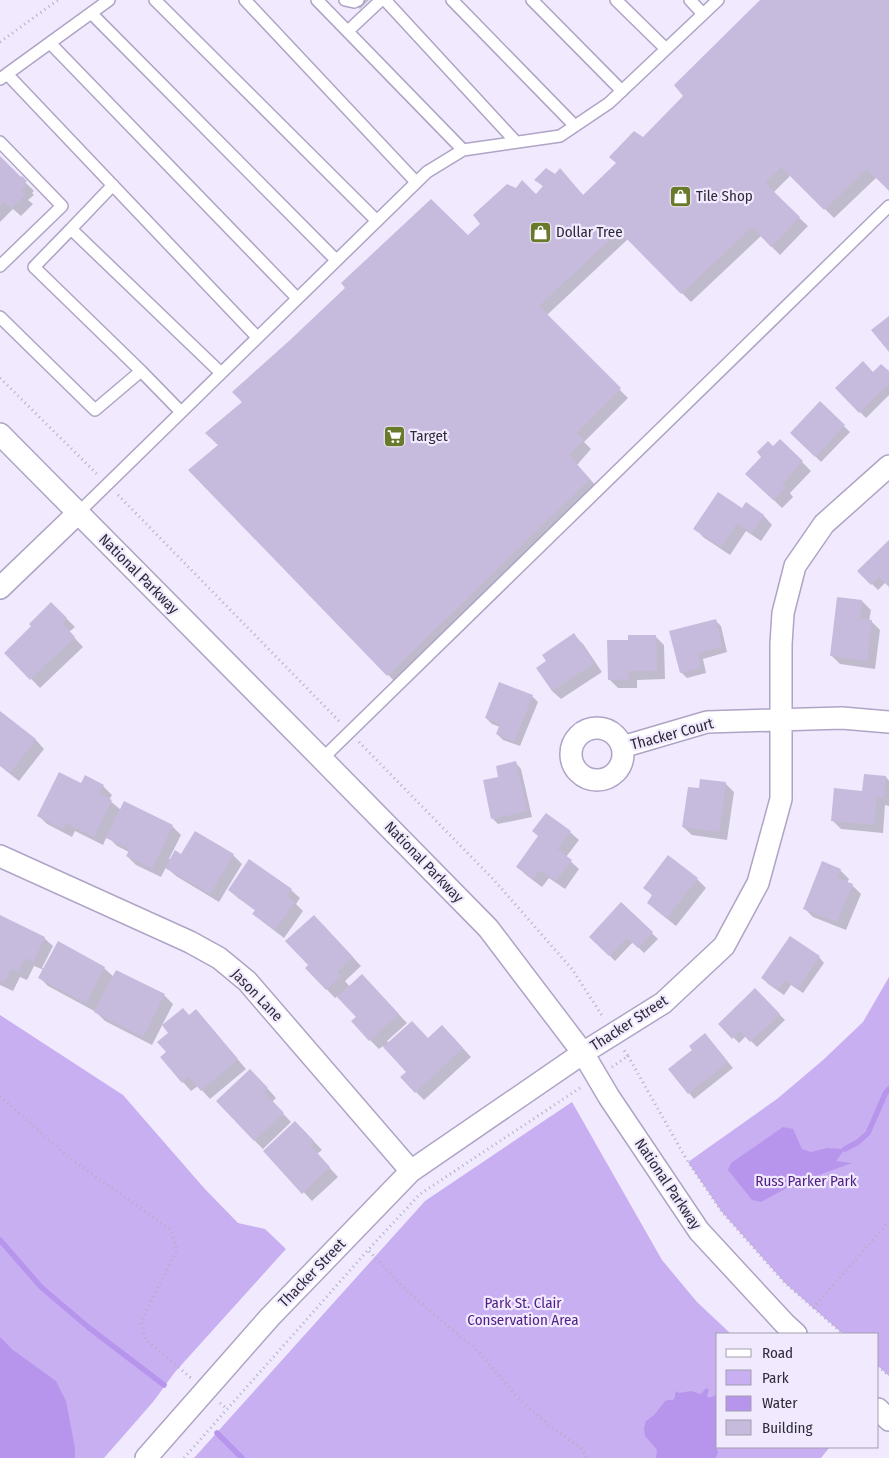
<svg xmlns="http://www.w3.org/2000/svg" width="889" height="1458" viewBox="0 0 889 1458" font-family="'Fira Sans Condensed',sans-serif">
	<rect width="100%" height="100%" fill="#f1eaff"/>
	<!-- green -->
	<path fill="#c8aff1" d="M889 977V1376L878 1366V1334H843L785 1283 722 1212 688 1162 777 1099 823 1060 863 1022Z
		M0 1015 123 1095 204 1188 238 1223 265 1229 286 1249 175 1372 153 1402 104 1458H0Z
		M572 1102 662 1260 697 1302 731 1334H718V1447H830L821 1458H194L425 1201Z"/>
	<!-- water -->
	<path fill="#b895ed" d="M783 1127 793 1129 802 1149 811 1152 827 1148 845 1149 836 1161 852 1163 794 1184 761 1202 752 1200 728 1170 731 1163Z
		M0 1337 13 1350 56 1381 66 1401 75 1448V1458H0Z
		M706 1388 709 1390 707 1395 709 1398 714 1396 718 1393V1398L716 1401 718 1404V1445L716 1447 718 1452 716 1458H656L657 1450 645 1436 644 1428 646 1421 654 1415 665 1401 668 1400H673L675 1397V1393L677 1391 679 1393 691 1391 701 1394Z"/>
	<!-- shadow -->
	<path fill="#0003" d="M351 0H369L360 9Z
		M762 0H889V189L877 177 834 218 791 175 773 193 808 226 780 255 761 236 691 302 628 239 546 316 628 398 584 442 591 449 577 465 598 488 396 683 190 470 468 237 536 196 544 187 536 180 556 176 560 170 584 196 643 139 684 96Z
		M0 157 34 191 32 193 34 195 28 200 33 204 21 216 13 209 0 222Z
		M889 373V395L866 418 836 388 873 374Z
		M820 403 850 432 821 462 792 433Z
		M780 440 811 471 790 493 793 497 782 508 747 474Z
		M746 504 764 516 772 525 761 541 746 531 730 555 703 537 695 528 742 510Z
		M889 541V585L886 582 878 590 859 571Z
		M862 601 871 610 869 621H871L880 630 875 669 840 664 832 656Z
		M51 603 75 627 69 632 83 647 40 688 6 653 33 626Z
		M715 620 721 626 727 652 703 659 706 673 687 678 681 672Z
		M574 635 583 644 602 672 561 699 552 691Z
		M655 636 664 645 665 679 637 680V688H618L609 679 630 641Z
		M532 696 538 702 520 746 503 740 497 734 500 727 492 724 486 718Z
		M0 712 36 740 44 749 19 781 0 766Z
		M516 763 521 769 532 817 498 824 493 819 499 778Z
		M886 777 889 781V806L885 805 883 833 841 829 832 820 863 792Z
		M725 783 734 792 727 840 692 835 683 827 700 790Z
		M81 784 103 786 112 795 109 800 121 810 172 826 181 835 169 859 171 860 182 855H233L242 864 219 902 176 876 166 867 161 877 136 865 127 856 129 852 117 846 107 836 103 845 75 831 72 837 47 824 38 815Z
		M570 832 579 840 566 857 579 869 565 889 549 878 542 887 526 875 517 866Z
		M840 870 849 879 847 883 852 885 861 894 846 930 813 917 804 908Z
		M697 879 706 888 676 926 657 911 648 902 653 896 645 888Z
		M229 890H291L300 898 296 904 303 911 284 938 263 922 254 913 256 911 238 898Z
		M622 904 658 939 644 953 633 942 615 961 591 937Z
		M0 916 44 938 53 946 42 968 44 969 104 968 114 977 164 995 173 1004 152 1045 105 1021 96 1012 48 986 40 978 44 970 34 966 27 980 20 977 13 991 0 985Z
		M323 925 361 966 345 981 350 987 371 985 407 1023 387 1041 389 1043 428 1039 451 1035 471 1057 424 1100 416 1092 407 1072 383 1046 379 1049 370 1040 353 1021 357 1017 338 996 335 998 306 968 309 965Z
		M819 957 824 963 803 993 791 985 784 995 768 984 763 978Z
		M755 990 785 1020 757 1047 746 1036 739 1043 720 1024Z
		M189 1016 204 1020 246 1069 210 1099 198 1086 191 1091 183 1082 167 1052Z
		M710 1040 733 1068 694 1099 689 1093 694 1050Z
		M259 1079 276 1098 272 1102 291 1122 263 1149 254 1140Z
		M304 1131 322 1150 317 1154 338 1177 312 1201 265 1151Z"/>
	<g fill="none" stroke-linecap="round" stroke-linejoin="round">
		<!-- stream -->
		<path stroke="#b895ed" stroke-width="5.5" d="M845 1149 858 1142 868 1133 886 1092 889 1089
			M0 1240 41 1287 88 1327 164 1385
			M217 1433 242 1458"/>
	</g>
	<!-- building -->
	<path fill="#c7bbdd" d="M760 0H889V191L867 169 824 210 781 167 765 183 800 217 771 247 752 227 681 294 619 231 539 306 621 388 576 433 584 440 569 455 590 479 387 676 188 470 218 445 205 433 242 402 232 392 290 340 345 288 341 283 431 199 468 235 480 224 473 215 507 184 516 188 522 180 536 194 543 186 534 180 546 168 555 174 560 168 583 195 616 163 609 157 634 131 643 137 683 96 674 85Z
		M0 156 21 177 22 176 27 181 24 184 26 186 21 191 25 195 11 209 4 201 0 205Z
		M889 316V352L871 330Z
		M863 361 873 372 881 364 889 371V384L859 413 835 388Z
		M820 401 845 425 815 457 790 433Z
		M780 439 803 461 782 484 786 487 773 500 745 474 761 457 757 452 768 441 773 446Z
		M718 492 742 508 746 502 764 515 752 533 737 523 721 547 693 529Z
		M889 540V587L879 577 871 585 857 571Z
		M837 597 862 600 860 618 872 620 867 661 830 656Z
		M51 602 67 618 62 623 75 637 30 680 4 653 31 626 29 624Z
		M716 619 722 647 698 653 701 668 680 673 669 631Z
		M574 633 594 663 552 691 536 668 546 661 542 655Z
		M628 635H656L657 671H628L629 679 608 680 607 640H628Z
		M499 682 533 695 514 742 496 734 500 724 485 718Z
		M0 711 36 739 10 773 0 765Z
		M516 761 527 811 491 819 483 780 498 777 496 766Z
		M59 772 81 783 85 775 104 785 99 794 112 800 94 837 66 823 63 829 37 816Z
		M864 774 886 776 884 798 877 797 874 825 831 821 834 788 862 791Z
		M700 779 726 782 719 832 682 827 688 787 699 788Z
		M124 801 173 825 152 869 126 856 130 849 106 838Z
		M546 813 571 831 557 849 572 860 556 881 540 870 533 879 516 867 538 836 532 831Z
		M195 831 234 854 210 894 165 868 175 850 181 854Z
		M668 855 698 878 667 918 647 903 652 895 643 888Z
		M249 859 292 889 287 896 295 902 275 930 252 914 255 910 228 890Z
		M822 861 841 869 837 878 853 884 837 922 803 909Z
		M621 902 653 932 638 948 627 938 609 956 589 937Z
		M0 915 45 937 33 962 25 958 18 972 11 969 4 983 0 981Z
		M314 915 353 957 337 972 341 976 326 990 305 968 308 965 285 941Z
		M790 936 820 956 797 989 785 980 778 990 761 978Z
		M58 941 105 967 86 1003 38 978Z
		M116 970 165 994 143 1037 94 1012Z
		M362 974 399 1014 369 1041 351 1021 356 1017 337 997Z
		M755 988 780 1014 750 1042 740 1031 732 1039 718 1024Z
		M183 1008 189 1015 196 1009 238 1059 201 1091 189 1077 182 1083 160 1057 166 1052 157 1042 168 1033 162 1025Z
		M412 1021 428 1038 442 1025 463 1048 415 1093 400 1077 406 1072 383 1047Z
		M705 1033 728 1062 688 1094 668 1069 692 1050 689 1046Z
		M250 1069 268 1088 264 1092 284 1113 254 1141 216 1101Z
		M295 1121 314 1141 310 1145 330 1167 302 1194 263 1151Z"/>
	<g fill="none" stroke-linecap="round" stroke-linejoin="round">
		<defs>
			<path id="lane" d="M155 0 377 221
				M245 0 416 182
				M317 0 463 150
				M345 0 354 2 358 0
				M385 0 516 142
				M452 0 575 126
				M532 0 622 91
				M616 0 666 49
				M690 0 703 14
				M91 13 336 260
				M348 31 381 0
				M50 43 297 298
				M7 74 257 337
				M0 79 109 0
				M0 142 62 206 0 266
				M113 185 71 229 221 373
				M71 229 34 267 141 371
				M0 317 95 410 141 371 181 412
				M78 513 427 172 463 150 560 136 609 103 718 0
				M322 759 889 206"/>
			<path id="street" d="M0 434 322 759 488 928 583 1053 609 1097 699 1231 785 1324 796 1334
				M0 588 78 513
				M571 754a26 26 0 1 1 52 0a26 26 0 1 1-52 0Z
				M622 747 707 722 842 718 889 722
				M0 856 190 942 219 958 247 981 411 1171
				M878 1409 889 1420
				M146 1458 270 1317 411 1171 583 1053 663 1003 724 946 758 883 781 799V644L783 613 795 566 824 524 889 466"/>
		</defs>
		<!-- lane casing -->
		<use href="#lane" stroke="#afa4c5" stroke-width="14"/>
		<!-- street casing -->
		<use href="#street" stroke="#afa4c5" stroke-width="24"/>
		<!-- path -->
		<path stroke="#b4aec1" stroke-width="3" stroke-dasharray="1 4" stroke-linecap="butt" d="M0 42 58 0
			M0 378 98 475
			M118 495 339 721
			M359 742 493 879 572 969 603 1017
			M628 1056 688 1162 722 1212 785 1283 843 1334
			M612 1067 628 1056 624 1050
			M580 1088 420 1194 368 1250 409 1293 479 1352 517 1397 549 1425 582 1449 587 1458
			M0 1096 67 1156 171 1230 177 1250 141 1321 146 1340 191 1378
			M813 1308 889 1222
			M878 1366 889 1376
			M220 1403 227 1409
			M184 1458 368 1250"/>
		<!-- lane -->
		<use href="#lane" stroke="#fff" stroke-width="11"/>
		<!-- street -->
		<use href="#street" stroke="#fff" stroke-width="21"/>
	</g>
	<!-- icons -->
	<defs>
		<symbol id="shop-square" viewBox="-11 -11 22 22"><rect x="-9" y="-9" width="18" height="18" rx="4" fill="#697b2b" stroke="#f1eaff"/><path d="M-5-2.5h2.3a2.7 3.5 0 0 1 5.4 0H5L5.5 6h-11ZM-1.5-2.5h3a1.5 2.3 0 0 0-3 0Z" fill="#fff"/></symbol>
		<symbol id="supermarket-square" viewBox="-11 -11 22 22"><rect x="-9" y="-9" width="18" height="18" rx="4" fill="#697b2b" stroke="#f1eaff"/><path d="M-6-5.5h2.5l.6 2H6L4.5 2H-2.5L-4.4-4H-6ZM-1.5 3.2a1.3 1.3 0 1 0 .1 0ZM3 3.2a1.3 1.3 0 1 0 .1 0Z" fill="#fff"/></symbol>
	</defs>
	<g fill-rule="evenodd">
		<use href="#shop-square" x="668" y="184" width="25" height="25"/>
		<use href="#shop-square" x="528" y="220" width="25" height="25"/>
		<use href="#supermarket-square" x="382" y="424" width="25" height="25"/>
	</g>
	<g text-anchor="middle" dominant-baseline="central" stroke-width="4.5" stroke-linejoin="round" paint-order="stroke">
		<!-- poi labels -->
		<g font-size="15" fill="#2e2a37" stroke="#f1eaff" text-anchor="start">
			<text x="696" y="196">Tile Shop</text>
			<text x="556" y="232">Dollar Tree</text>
			<text x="410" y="436">Target</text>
		</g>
		<!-- street labels -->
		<g font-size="15" fill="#2e2a37" stroke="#f1eaff">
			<text transform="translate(139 574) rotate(45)">National Parkway</text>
			<text transform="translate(672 734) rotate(-15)">Thacker Court</text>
			<text transform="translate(424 862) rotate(46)">National Parkway</text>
			<text transform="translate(257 995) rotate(46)">Jason Lane</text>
			<text transform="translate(629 1023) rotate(-33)">Thacker Street</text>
			<text transform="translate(668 1184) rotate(56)">National Parkway</text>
			<text transform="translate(312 1273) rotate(-46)">Thacker Street</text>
		</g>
		<!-- park labels -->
		<g font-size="15" fill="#511f85" stroke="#f1eaff">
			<text x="806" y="1181">Russ Parker Park</text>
			<text x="523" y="1303">Park St. Clair<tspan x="523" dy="17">Conservation Area</tspan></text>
		</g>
	</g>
	<!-- legend -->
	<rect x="716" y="1333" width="162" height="115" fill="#f1eaff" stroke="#a39daf"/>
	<rect x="726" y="1349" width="25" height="8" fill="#ffffff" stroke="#a39daf"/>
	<text x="762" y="1358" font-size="15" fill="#2e2a37">Road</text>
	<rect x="726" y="1370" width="25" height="15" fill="#c8aff1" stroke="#a39daf"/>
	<text x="762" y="1383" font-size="15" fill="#2e2a37">Park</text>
	<rect x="726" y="1396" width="25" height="15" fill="#b895ed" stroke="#a39daf"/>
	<text x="762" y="1408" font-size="15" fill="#2e2a37">Water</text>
	<rect x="726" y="1420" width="25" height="15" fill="#c7bbdd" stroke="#a39daf"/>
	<text x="762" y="1433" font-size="15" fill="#2e2a37">Building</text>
</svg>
